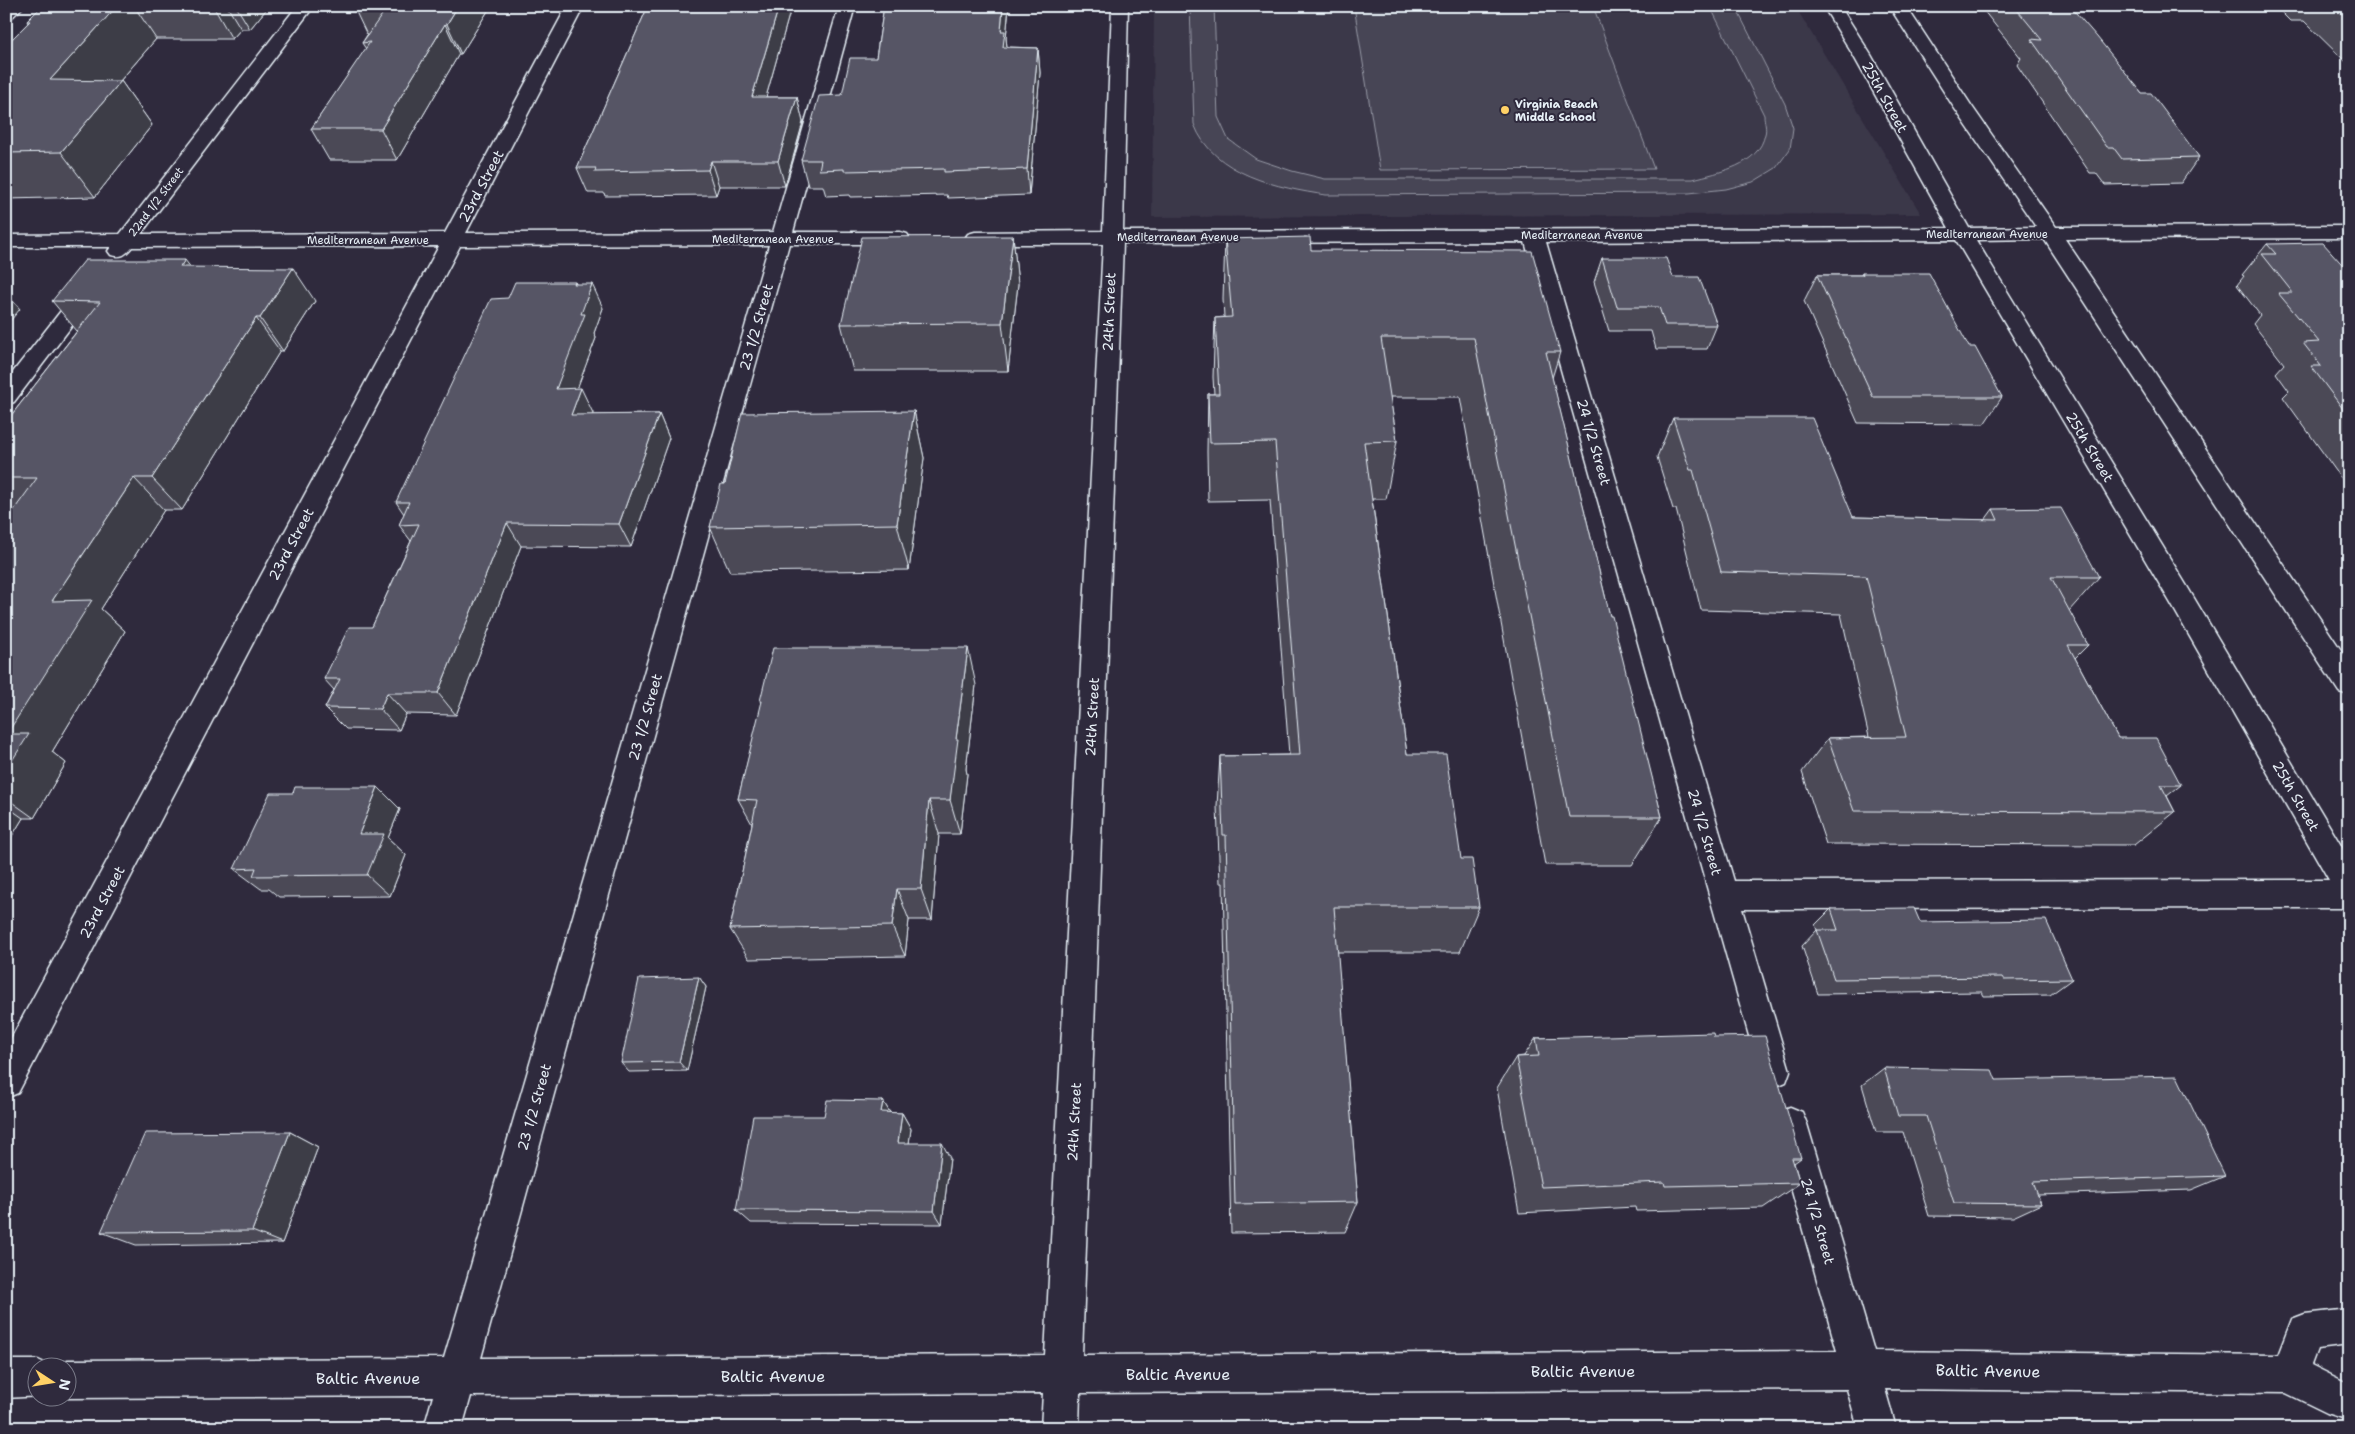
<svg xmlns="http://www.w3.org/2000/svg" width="2355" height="1434" viewBox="0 0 2355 1434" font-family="'Shantell Sans',sans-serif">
	<rect width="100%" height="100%" fill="#2f2a3d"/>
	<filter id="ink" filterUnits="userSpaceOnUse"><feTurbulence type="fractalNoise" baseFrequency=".02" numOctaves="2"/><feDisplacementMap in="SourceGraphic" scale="10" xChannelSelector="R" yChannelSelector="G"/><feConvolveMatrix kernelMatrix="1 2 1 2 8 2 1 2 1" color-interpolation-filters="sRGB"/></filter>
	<g filter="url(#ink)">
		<!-- built -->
		<path fill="#3b3749" d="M1154 6H1795L1921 214 1152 217Z"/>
		<!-- green -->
		<path fill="#464455" stroke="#979aa6" d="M1190 6H1214L1218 117 1228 139 1256 159 1292 171 1325 179H1693C1719 172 1759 166 1765 134 1767 129 1764 121 1764 115L1710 6H1735L1785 104 1793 128 1790 149 1776 168 1753 182 1726 189 1689 193 1326 195C1279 188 1213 175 1194 124Z
			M1354 6H1593L1654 169 1380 170Z"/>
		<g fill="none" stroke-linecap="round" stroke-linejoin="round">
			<defs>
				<path id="minor" d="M297 6H314L141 234 445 233 567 6H584L466 233 773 232 839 6H855L793 232H900L907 234 910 238 907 242 900 244H789L481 1358 1045 1355 1103 244H975L968 242 965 238 968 234 975 232 1103 231 1112 6H1128L1123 231 1949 228 1853 55 1823 6H1840L1871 55 1969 228 2036 227 1953 106 1889 6H1906L1971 105 2056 227 2349 226V238L2065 239 2349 662V695L2339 692 2044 239 1976 240 2188 588 2349 859V908L1742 909 1790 1071 1786 1082 1774 1087 1762 1082 1525 242 1123 243 1082 1355 1837 1351 1773 1124 1778 1112 1790 1107 1802 1112 1807 1124 1874 1351 2278 1355 2292 1319 2305 1314 2349 1309V1345L2317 1349 2311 1365 2343 1381 2349 1382V1420L2327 1413 2286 1393 1885 1389 1896 1428H1858L1847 1389 1080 1393 1079 1428H1041L1043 1393 471 1396 462 1428H424L433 1396 68 1398 65 1396H68V1366H54L68 1360 444 1358 769 245 460 246 18 1093 6 1098V1048L439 246 132 247C125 255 122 258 111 255L108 251 111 247H6V235L120 234ZM1956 240 2170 602 2329 880 1734 881 1546 242Z
					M89 282 96 284 100 289 96 294 14 402 6 405V381L82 284Z
					M6 1360H38L51 1366H38V1396H41L6 1398Z"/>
				<path id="highway" d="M26 6H44L12 39 6 40V25Z"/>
			</defs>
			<!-- minor casing -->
			<use href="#minor" stroke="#e8f1f8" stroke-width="3"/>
			<!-- highway casing -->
			<use href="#highway" stroke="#e8f1f8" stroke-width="3"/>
			<!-- minor -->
			<use href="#minor" fill="#2f2a3d" fill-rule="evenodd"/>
			<!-- highway -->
			<use href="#highway" fill="#2f2a3d" fill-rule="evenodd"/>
		</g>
		<!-- wall -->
		<path fill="#4b4957" stroke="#e8f1f8" d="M42 6H269L250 29H241L232 39H156L120 81H121L152 125 95 197 6 199V45L28 23 27 21Z
			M342 6H491L461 54H459L397 160H329L311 129 366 49 362 43 367 35 356 12H345Z
			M648 6H787L789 15 766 97H797L803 122 785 186H719L716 195 605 196 604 193H588L577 168Z
			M884 6H1009L1006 38 1007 47 1038 48 1040 73 1029 195 948 198 947 195 850 197 849 195 826 196 823 186H808L801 160 842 95 876 58Z
			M1980 6H2070L2142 93 2199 157 2181 183 2105 185 2096 173H2090L2017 65 2021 58Z
			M2275 6H2349V65L2304 21H2290Z
			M1013 236 1018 284 1008 371H853L841 324Z
			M1225 239 1311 250 1560 352 1552 378 1610 616 1662 817 1632 865H1545L1460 397H1390L1397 441 1386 499H1372L1407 754 1461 859 1479 907 1460 952H1337L1358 1202 1345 1232 1231 1233 1223 883H1220L1217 806 1220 756 1289 755 1270 500 1208 501 1207 452 1208 394H1214L1213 377 1215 318 1224 317 1223 299Z
			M2267 244 2349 272V489L2283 397 2289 391 2276 373 2284 364 2253 324 2260 315 2237 285 2244 276 2242 275Z
			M1602 258 1673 277 1717 325 1707 349H1656L1651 331H1609L1594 282Z
			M191 267 315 301 283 351H280L182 510H164L101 609 125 631 52 752 66 763 34 818H23L6 846V521L14 510H6V422L77 331 52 301Z
			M1862 273 1969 347 2002 397 1984 424 1858 423 1804 301 1817 275H1861Z
			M575 282 576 284 603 308 594 333 596 338 577 388 593 413 592 415 659 414 669 438 631 547 521 546 456 715 406 714 399 730 346 729 325 708 334 690 324 679 372 627 411 541 399 525 404 514 396 502Z
			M914 411 924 458 909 570 730 572 710 527 725 484Z
			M1673 418 1853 517 1985 520 1993 509 2099 577 2069 611 2088 645 2075 658 2118 738 2181 785 2167 796 2175 812 2134 845 1826 844 1802 772 1828 738 1869 737 1841 614 1701 610 1676 509H1673L1657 457Z
			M976 685 966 769 967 774 960 834H939L932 920H909L905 956 749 959 730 929 752 824 738 799 762 704 760 701Z
			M400 809 388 838 406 855 390 896 279 897 269 889H261L234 869Z
			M1831 909 1920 922 2072 979 2050 995 1984 996 1982 992 1818 994 1802 946 1817 930 1815 925Z
			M699 977 706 987 687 1071 629 1072 621 1063Z
			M1714 1037 1801 1158 1794 1163 1800 1183 1763 1208 1636 1211 1635 1207 1519 1213 1497 1088 1516 1057 1524 1056 1536 1038Z
			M1884 1068 1996 1080 2225 1176 2191 1190 2038 1195 2041 1204 2013 1217 1929 1216 1903 1132H1876L1862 1085Z
			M883 1101 890 1113H902L911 1129 909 1143 950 1158 942 1224 751 1223 736 1210 824 1116Z
			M290 1132 318 1147 282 1243 136 1245 101 1232Z"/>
		<!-- shaded-wall -->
		<path fill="#3d3c47" stroke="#e8f1f8" d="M117 6H134L156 39 83 124 50 80Z
			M213 6H227L241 29 232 39Z
			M236 6H269L250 29Z
			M458 6H491L461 54 447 24Z
			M779 6H787L789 15 759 122 752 97Z
			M1003 6H1009L1006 38 1008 57 1006 72 1001 31Z
			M445 24 459 54 397 160 381 129Z
			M1038 48 1040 73 1029 195 1027 169Z
			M121 81 152 125 95 197 61 152Z
			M797 97 803 122 785 186 778 161Z
			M711 161 719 186 716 195 708 170Z
			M1013 236 1018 284 1008 371 1002 323Z
			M185 260 210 293 180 267Z
			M293 268 315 301 283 351 260 318Z
			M575 282 585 303 592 284 603 308 594 333 596 338 568 413 556 389 581 314 574 284Z
			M6 293 20 309 6 326Z
			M256 318 280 351 182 510 152 478Z
			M581 388 593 413 583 439 571 415Z
			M914 411 924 458 909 570 897 524Z
			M659 414 669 438 631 547 619 524Z
			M134 478 164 510 101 609 125 631 52 752 66 763 34 818 6 798 7 734 52 601Z
			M507 523 521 546 456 715 438 693Z
			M968 648 976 685 966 769 967 774 960 834 950 800 956 739Z
			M387 693 406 714 399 730 380 709Z
			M378 787 400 809 388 838 406 855 390 896 367 875 359 834Z
			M929 800 939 834 932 920 921 889Z
			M6 806 23 818 6 846Z
			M897 889 909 920 905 956 892 926Z
			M699 977 706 987 687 1071 679 1062Z
			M883 1101 892 1116 881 1112Z
			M902 1113 911 1129 907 1158 898 1143Z
			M290 1132 318 1147 282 1243 252 1231Z
			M942 1143 950 1158 942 1224 934 1211Z"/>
		<!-- building -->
		<path fill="#575565" stroke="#e8f1f8" d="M42 6H117L50 80 121 81 61 152 6 153V45L30 21H27Z
			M360 6H458L447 24H445L381 129H311L370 42 362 43 384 12H356Z
			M648 6H779L752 97H797L778 161H711L708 170 595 172 596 168H577Z
			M884 6H1003L1001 31H1005L1003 47 1038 48 1027 169 944 172V169L844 171V169L819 170 821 160H801L819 96 842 95 850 58H876Z
			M2014 6H2070L2097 37 2142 93H2151L2199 157 2122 159 2113 147H2107L2031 39 2042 40Z
			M2334 6H2349V20Z
			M1013 236 1002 323 841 324 862 237Z
			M1310 237 1311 250 1532 251 1560 352H1546L1610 616H1612L1662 817H1569L1474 338H1381L1397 441 1364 442 1407 754H1446L1461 859H1472L1479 907H1334L1358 1202 1235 1204 1226 835H1223L1220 756 1300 755 1275 442 1210 443 1208 394H1219L1215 318 1232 317 1225 239Z
			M2323 243 2349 272V417L2311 366H2321L2303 343 2319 342 2278 293H2293L2262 254H2276L2267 244Z
			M1602 258H1666L1673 277H1699L1717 325H1665L1659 307H1617Z
			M85 260H185L180 267 293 268 260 318H256L152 478H134L52 601 92 600 7 734H29L6 770V521L37 478H6V422L100 302 52 301Z
			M1862 273H1929L1969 347H1975L2002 397H1873L1817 275H1863Z
			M515 282H575L574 284H592L581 314H585L556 389 581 388 571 415 659 414 619 524 507 523 438 693H387L380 709 325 708 340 679H324L349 627H372L419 524 399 525 409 502H396L491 299 508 298Z
			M914 411 897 524 710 527 721 484H725L742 413Z
			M1673 418H1812L1853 517 1998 520 1993 509 2061 508 2099 577H2051L2088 645H2068L2118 738H2156L2181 785H2161L2175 812 1854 811 1828 738 1906 737 1866 576 1721 572 1693 470H1690Z
			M773 648H968L956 739H958L950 800H929L921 889H897L892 926 730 929 757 800 738 799 762 701H760Z
			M295 787H378L359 834H384L367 875 253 876 256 868 234 869 270 793H293Z
			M1914 908 1920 922 2046 920 2072 979 2004 980 2002 977 1834 979 1817 930H1838L1831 909Z
			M699 977 679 1062 621 1063 639 979Z
			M1713 1033 1714 1037 1765 1036 1801 1158H1792L1800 1183 1665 1186 1664 1182 1541 1187 1516 1057 1539 1056 1536 1038Z
			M1884 1068 1992 1070 1996 1080 2177 1076 2225 1176 2033 1182 2041 1204 1954 1203 1926 1116H1898Z
			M827 1100 883 1101 881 1112 902 1113 898 1143H942L934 1211 736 1210 753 1116H824Z
			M290 1132 252 1231 101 1232 145 1133Z"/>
	</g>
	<!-- markers -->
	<circle fill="#ffd166" stroke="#2f2a3d" stroke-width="2" cx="1505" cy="110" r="5"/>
	<g text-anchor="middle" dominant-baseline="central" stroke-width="4" stroke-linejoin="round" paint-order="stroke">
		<!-- far-poi labels -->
		<g font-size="11" font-weight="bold" fill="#e8f1f8" stroke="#2f2a3d" text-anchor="start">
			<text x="1515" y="104">Virginia Beach<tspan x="1515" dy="13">Middle School</tspan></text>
		</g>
		<!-- far-street labels -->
		<g font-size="11" fill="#e8f1f8" stroke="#2f2a3d">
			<text transform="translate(156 202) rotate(-53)">22nd 1/2 Street</text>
			<text x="1987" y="234">Mediterranean Avenue</text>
			<text x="1582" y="235">Mediterranean Avenue</text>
			<text x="1178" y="237">Mediterranean Avenue</text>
			<text x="773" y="239">Mediterranean Avenue</text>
			<text x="368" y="240">Mediterranean Avenue</text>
		</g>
		<!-- street labels -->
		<g font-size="14" fill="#e8f1f8" stroke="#2f2a3d">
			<text transform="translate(1885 97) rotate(61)">25th Street</text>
			<text transform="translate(481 186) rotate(-62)">23rd Street</text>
			<text transform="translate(1109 312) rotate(-88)">24th Street</text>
			<text transform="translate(756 327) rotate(-74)">23 1/2 Street</text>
			<text transform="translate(1594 442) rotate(74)">24 1/2 Street</text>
			<text transform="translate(2090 447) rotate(59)">25th Street</text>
			<text transform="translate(291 544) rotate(-62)">23rd Street</text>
			<text transform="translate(645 717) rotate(-74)">23 1/2 Street</text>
			<text transform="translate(1092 717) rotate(-87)">24th Street</text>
			<text transform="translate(2296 796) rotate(60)">25th Street</text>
			<text transform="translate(1705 832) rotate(74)">24 1/2 Street</text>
			<text transform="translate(102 902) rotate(-62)">23rd Street</text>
			<text transform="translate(534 1107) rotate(-74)">23 1/2 Street</text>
			<text transform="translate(1074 1122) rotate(-87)">24th Street</text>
			<text transform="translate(1818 1221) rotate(74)">24 1/2 Street</text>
		</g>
		<!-- near-street labels -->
		<g font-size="16" fill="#e8f1f8" stroke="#2f2a3d">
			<text x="1583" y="1371">Baltic Avenue</text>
			<text transform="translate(1988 1371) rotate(1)">Baltic Avenue</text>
			<text x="1178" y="1374">Baltic Avenue</text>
			<text x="773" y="1376">Baltic Avenue</text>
			<text x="368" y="1378">Baltic Avenue</text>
		</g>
	</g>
	<!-- margin -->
	<rect width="2355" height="1434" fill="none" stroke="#2f2a3d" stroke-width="25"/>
	<rect x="12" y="12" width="2330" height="1409" fill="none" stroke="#e8f1f8" stroke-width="2" filter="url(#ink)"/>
	<!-- north arrow -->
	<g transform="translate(52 1382) rotate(102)"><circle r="24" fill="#2f2a3d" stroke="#797a88"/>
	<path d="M0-4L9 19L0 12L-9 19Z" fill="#ffd166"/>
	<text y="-8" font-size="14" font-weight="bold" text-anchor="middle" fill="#e8f1f8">N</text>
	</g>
</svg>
